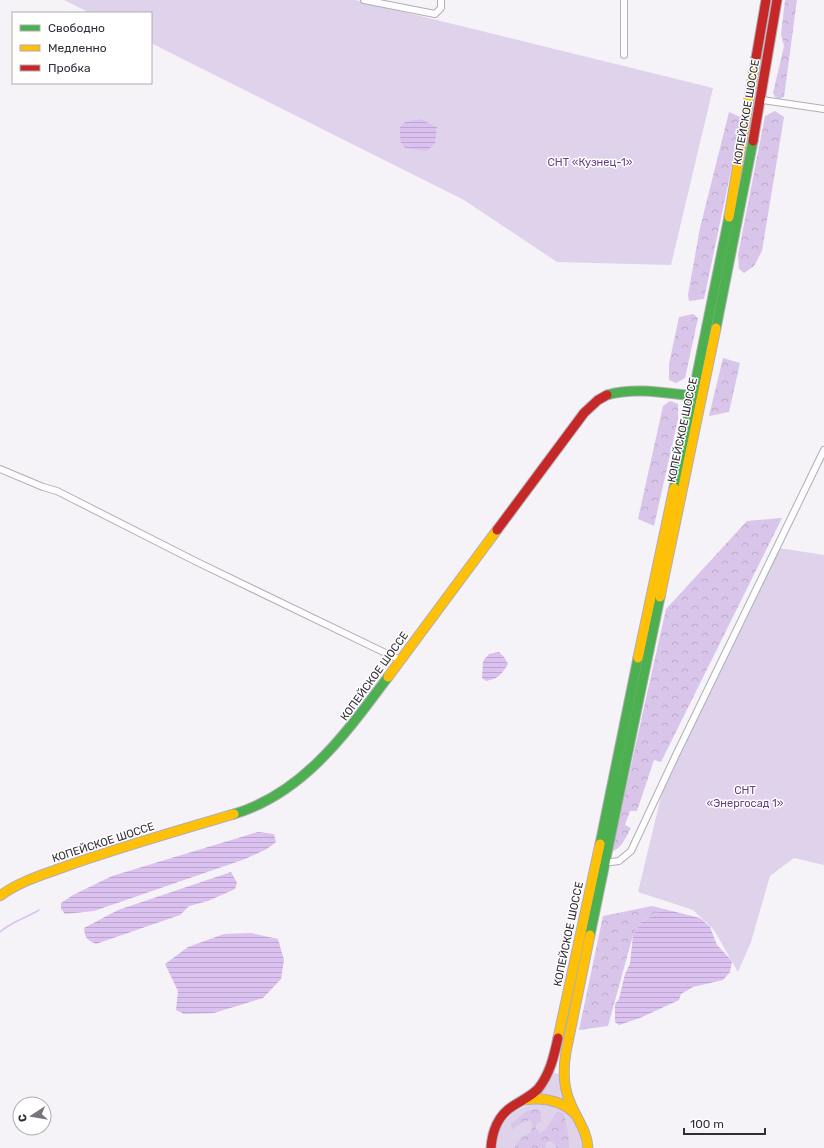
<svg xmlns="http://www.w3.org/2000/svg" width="824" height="1148" viewBox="0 0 824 1148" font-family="Rubik,sans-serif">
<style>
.green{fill:#dfd2eb}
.forest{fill:url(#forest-crowns)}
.water{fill:url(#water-rules)}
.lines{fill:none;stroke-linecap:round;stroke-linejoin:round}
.stream{stroke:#dac1ef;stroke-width:1.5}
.street-casing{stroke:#b2adb6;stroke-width:8}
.fast-casing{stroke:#b2adb6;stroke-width:11}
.slow-casing{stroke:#b2adb6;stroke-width:11}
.jam-casing{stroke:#b2adb6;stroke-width:11}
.street{stroke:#fefdfe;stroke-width:6}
.fast{stroke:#4caf50;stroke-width:9}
.slow{stroke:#ffc107;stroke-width:9}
.jam{stroke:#c62828;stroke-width:9}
.labels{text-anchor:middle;stroke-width:3;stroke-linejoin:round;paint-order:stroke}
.street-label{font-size:11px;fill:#342d39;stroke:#fff}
.park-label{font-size:11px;fill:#693e88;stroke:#fff}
</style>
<defs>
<pattern id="forest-crowns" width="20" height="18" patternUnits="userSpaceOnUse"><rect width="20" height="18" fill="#d9c5ea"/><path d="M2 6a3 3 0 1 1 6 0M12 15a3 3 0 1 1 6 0" fill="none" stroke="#bbaac9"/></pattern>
<pattern id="water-rules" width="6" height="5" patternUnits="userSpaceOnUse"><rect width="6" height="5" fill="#dac1ef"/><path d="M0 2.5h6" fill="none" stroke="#bca6ce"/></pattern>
</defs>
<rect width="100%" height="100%" fill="#f5f2f8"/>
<!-- green -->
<g class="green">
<path d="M64 0H355L713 88 671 265 557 262 464 200 151 43V13H90Z"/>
<path d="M779 548 824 555V865L794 858 770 876 751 942 738 972 714 930 693 910 638 892 665 780Z"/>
<path d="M554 1073 559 1074 566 1101 539 1095 548 1085Z"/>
<path d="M541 1103C566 1106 582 1123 583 1148H497C496 1122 516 1105 541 1103Z"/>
</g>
<!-- forest -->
<g class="forest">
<path d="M785 0H797L784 97 779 99 775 97 773 93 784 46 781 34Z"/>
<path d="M775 111 784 117 762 251 754 266 744 273 739 269 738 255 765 116Z"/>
<path d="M729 112 742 118 704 299 689 301 688 295 700 228Z"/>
<path d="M693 314 698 318 685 378 676 383 669 380V364L679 317Z"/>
<path d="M723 358 740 363 729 412 709 416Z"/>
<path d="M670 401 678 404V419L654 526 638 519 663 406Z"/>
<path d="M782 518 661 762 654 760 637 811H630L625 825 631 828C626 836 622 849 612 851L666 609 747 521Z"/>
<path d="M652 906 664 909 641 922 633 935 608 1026 579 1030 603 916Z"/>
<path d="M536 1109 541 1111V1122L536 1124V1129L540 1133 545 1130 557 1112 563 1113C566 1117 570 1143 569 1148H556V1146L551 1141 545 1143 546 1148H514L521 1138 531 1132 533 1125 530 1120 523 1122 512 1129 511 1124 527 1111Z"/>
</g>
<!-- water -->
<g class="water">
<path d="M420 119 437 127 435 143 427 151 405 148 400 141V127L405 122Z"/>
<path d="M499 652 504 657 508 664C502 674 498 679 486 681L482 678 483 661 489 654Z"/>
<path d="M258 832 274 834 276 842 267 849 245 859 94 911 65 914 61 909V903L73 895 112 876Z"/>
<path d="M231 872 237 883 235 889 208 901 189 906 180 915 96 944C87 940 85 938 84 928L118 910Z"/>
<path d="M664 909 700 918 710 927 717 945 732 961 730 972 723 980 693 987 681 994 679 1000 640 1018 619 1025 615 1022V1004L619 999 625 974 630 964 633 935 641 922Z"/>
<path d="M251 933 278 939 284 960 281 979 263 998 214 1013 184 1014 176 1010 178 991 165 964 188 947 224 934Z"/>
</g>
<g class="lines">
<!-- stream -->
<path class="stream" d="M0 932C11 922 26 918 39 910"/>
<!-- street casing -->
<g class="street-casing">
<g id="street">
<path d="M364 0 435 14 441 8V0"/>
<path d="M624 55V0"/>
<path d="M762 100 824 109"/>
<path d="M0 469 43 487 57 491 195 561 400 660"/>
<path d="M603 863 619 861 631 851 675 757 824 450"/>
</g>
</g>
<!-- fast casing -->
<g class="fast-casing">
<g id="fast">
<path d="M716 328 753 141"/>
<path d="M607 395C635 387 665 393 693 396"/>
<path d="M674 488 729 217"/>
<path d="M234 814C304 793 346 733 388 677"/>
<path d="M600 844 638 658"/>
<path d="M590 935 660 597"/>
</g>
</g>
<!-- slow casing -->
<g class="slow-casing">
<g id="slow">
<path d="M729 217 756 58"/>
<path d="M660 597 716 328"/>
<path d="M638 658 674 488"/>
<path d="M388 677 497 530"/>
<path d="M0 896C18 882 42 875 64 867 120 847 177 831 234 814"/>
<path d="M558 1038 600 844"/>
<path d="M525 1100C544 1097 560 1100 574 1113"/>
<path d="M588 1148C587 1130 576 1118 570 1102 563 1086 563 1069 566 1052L590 935"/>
</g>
</g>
<!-- jam casing -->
<g class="jam-casing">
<g id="jam">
<path d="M756 58 766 0"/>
<path d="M753 141 777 0"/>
<path d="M497 530 584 413 598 400 607 395"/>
<path d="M491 1148C492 1132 498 1115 513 1106 522 1100 530 1097 538 1089 550 1074 554 1056 558 1038"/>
</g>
</g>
<!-- street -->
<use href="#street" class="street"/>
<!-- fast -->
<use href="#fast" class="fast"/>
<!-- slow -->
<use href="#slow" class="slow"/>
<!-- jam -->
<use href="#jam" class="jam"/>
</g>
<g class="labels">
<!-- street labels -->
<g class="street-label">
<text transform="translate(746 112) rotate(-80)" y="4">КОПЕЙСКОЕ ШОССЕ</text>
<text transform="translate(682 430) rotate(-78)" y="4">КОПЕЙСКОЕ ШОССЕ</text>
<text transform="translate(374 676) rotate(-54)" y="4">КОПЕЙСКОЕ ШОССЕ</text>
<text transform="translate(103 842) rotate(-18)" y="4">КОПЕЙСКОЕ ШОССЕ</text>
<text transform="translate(568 934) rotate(-78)" y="4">КОПЕЙСКОЕ ШОССЕ</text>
</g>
<!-- park labels -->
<g class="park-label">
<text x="590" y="166">СНТ «Кузнец-1»</text>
<text x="745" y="794">СНТ<tspan x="745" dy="13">«Энергосад 1»</tspan></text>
</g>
</g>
<!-- legend -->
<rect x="12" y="12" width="140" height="72" fill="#ffffff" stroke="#aeabb0"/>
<rect x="20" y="25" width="20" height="6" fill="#4caf50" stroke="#aeabb0"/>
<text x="48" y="32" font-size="12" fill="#342d39">Свободно</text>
<rect x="20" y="45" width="20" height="6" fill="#ffc107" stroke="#aeabb0"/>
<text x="48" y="52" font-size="12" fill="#342d39">Медленно</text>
<rect x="20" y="65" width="20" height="6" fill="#c62828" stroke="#aeabb0"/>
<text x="48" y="72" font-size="12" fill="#342d39">Пробка</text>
<!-- north arrow -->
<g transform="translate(32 1116) rotate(258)"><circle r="19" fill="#ffffff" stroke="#aeabb0"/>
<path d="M0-3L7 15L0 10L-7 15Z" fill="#78727c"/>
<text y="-6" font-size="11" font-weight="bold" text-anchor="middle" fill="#342d39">С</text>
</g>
<!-- scale -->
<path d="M684 1128v6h81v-6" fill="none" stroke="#342d39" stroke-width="2"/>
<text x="690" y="1128" font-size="12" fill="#342d39" stroke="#ffffff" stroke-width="3" paint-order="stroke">100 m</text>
</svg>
